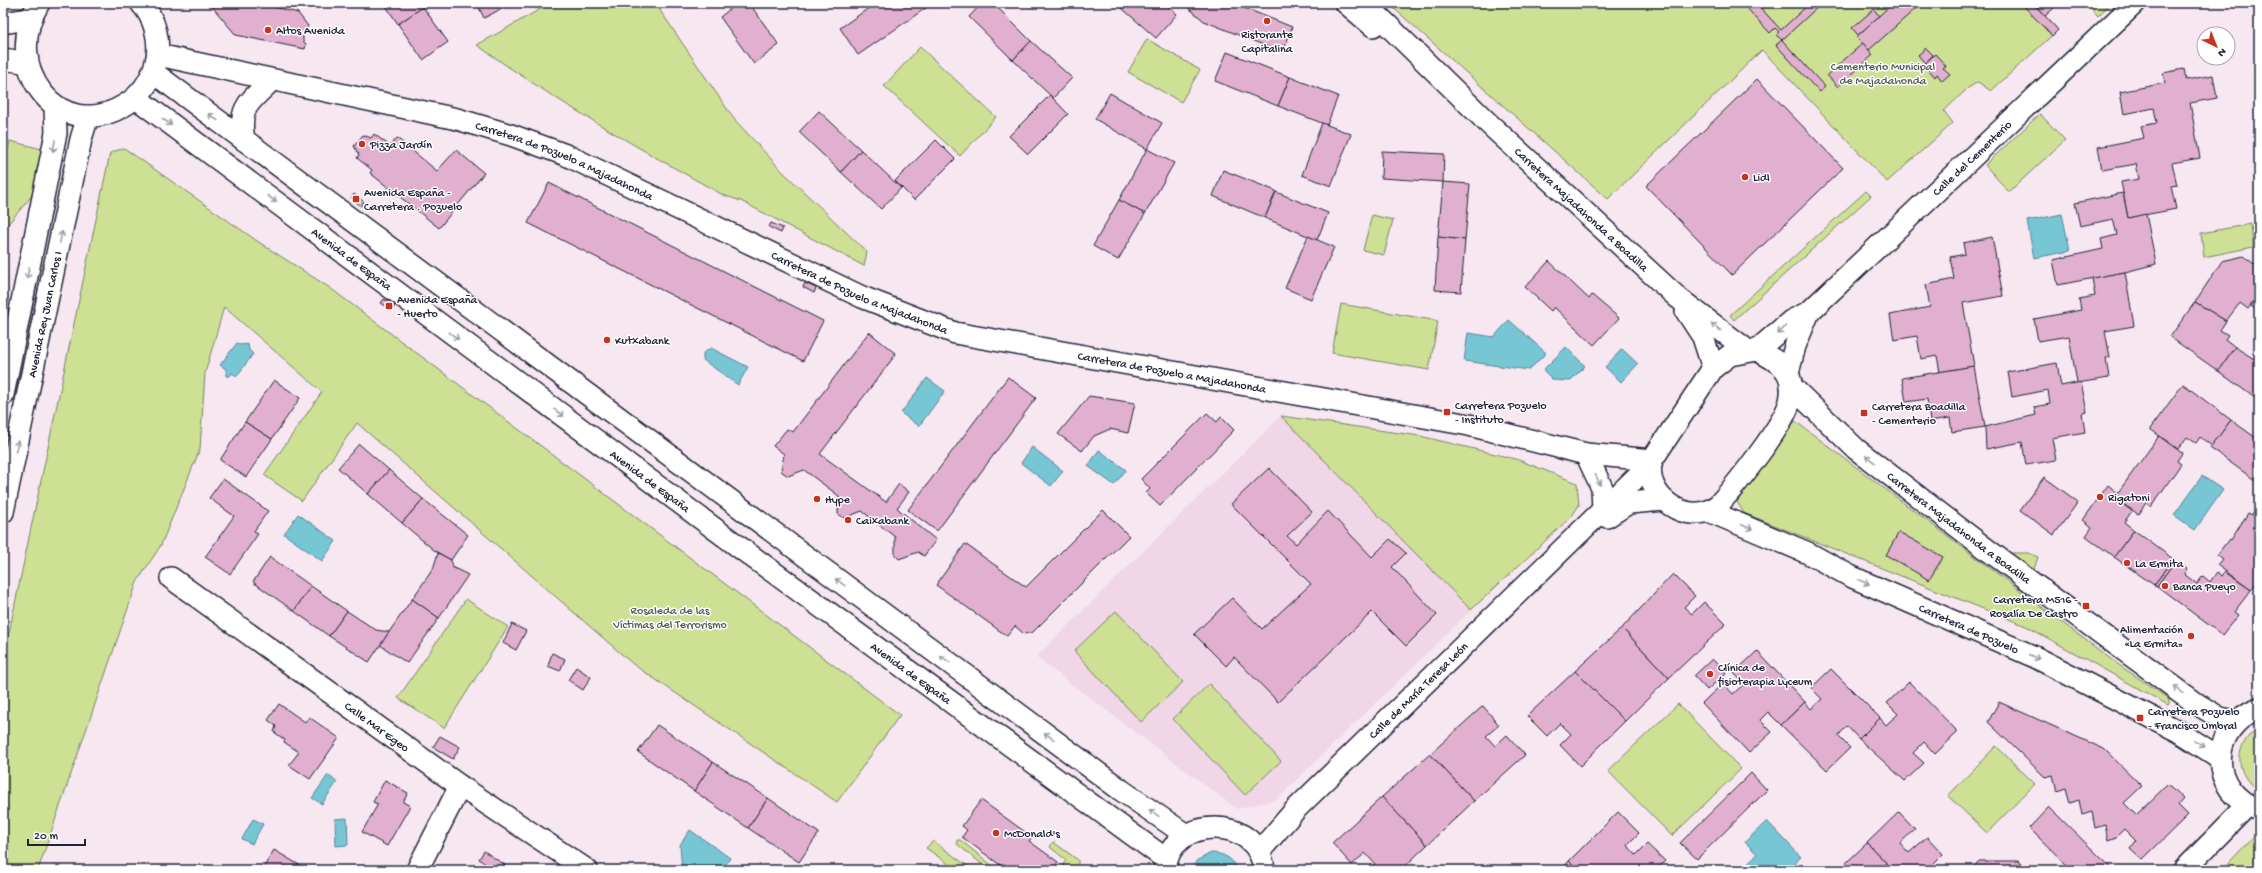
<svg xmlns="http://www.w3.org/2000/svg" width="2262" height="873" viewBox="0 0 2262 873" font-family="'Gochi Hand',sans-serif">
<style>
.built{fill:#f0d6e7}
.green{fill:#cee094;stroke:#788168}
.water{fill:#77c6d4;stroke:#558497}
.building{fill:#e1b0cf;stroke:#22223b}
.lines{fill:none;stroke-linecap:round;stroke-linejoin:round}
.street-casing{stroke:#22223b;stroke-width:24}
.street{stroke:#fff;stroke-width:21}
.oneway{stroke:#9c9ca7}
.poi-dot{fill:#c8321e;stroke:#fff;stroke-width:1.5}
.labels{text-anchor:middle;stroke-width:3;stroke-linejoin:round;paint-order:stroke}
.poi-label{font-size:12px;fill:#22223b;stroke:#fff;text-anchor:start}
.park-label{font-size:12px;fill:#565b56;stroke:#fff}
.street-label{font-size:12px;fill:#22223b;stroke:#fff}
</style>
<rect width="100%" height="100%" fill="#f6e7f1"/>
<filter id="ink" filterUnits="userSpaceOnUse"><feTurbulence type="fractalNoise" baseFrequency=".025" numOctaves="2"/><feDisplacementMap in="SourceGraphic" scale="8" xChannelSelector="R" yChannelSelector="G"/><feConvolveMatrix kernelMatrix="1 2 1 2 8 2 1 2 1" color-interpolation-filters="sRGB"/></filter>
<g filter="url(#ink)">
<!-- built -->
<path class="built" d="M1281 416 1471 610 1277 799 1237 809 1036 657Z"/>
<!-- green -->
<g class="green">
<path d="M551 3H655L734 119 782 171 867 252 864 266 741 201 723 195C638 148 555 101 477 45Z"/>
<path d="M1388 3H2033L2058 30 1991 91 1978 82 1968 88 1944 111 1953 123 1887 182 1762 50 1608 199Z"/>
<path d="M2086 3H2111L2098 16Z"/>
<path d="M1147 39 1200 70 1181 102 1128 72Z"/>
<path d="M920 47 996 117 960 156 884 86Z"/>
<path d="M2040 114 2065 140 2009 192 1985 165Z"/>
<path d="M10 141 46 150 35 192 3 230V168Z"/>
<path d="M124 148 260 243 330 288 900 715 837 802 634 665 357 423 302 501 264 475 322 392 224 307 205 373 200 449 161 545 137 582 38 870H3V661L110 153Z"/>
<path d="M1866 191 1871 196 1734 320 1730 315Z"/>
<path d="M1372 215 1393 220 1384 255 1363 250Z"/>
<path d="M2251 224 2253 247 2204 257 2201 233Z"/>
<path d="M1341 304 1438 321 1429 370 1332 353Z"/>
<path d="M1281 416 1420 436 1516 459 1577 483 1579 505 1572 516 1471 610Z"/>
<path d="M1795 421 2116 663 2169 699V704L2168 705 2026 626 1744 513 1737 502Z"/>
<path d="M2009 553H2029L2038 557 2033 572Z"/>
<path d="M466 599 508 627 444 728 398 698Z"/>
<path d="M1116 611 1183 682 1141 722 1074 651Z"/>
<path d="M1209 684 1281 761 1245 795 1173 719Z"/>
<path d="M1678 704 1741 769 1672 836 1608 771Z"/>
<path d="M2259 728V791C2234 775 2233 743 2259 728Z"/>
<path d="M1996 746 2035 784 1987 833 1948 796Z"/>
<path d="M2259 836V870H2222L2253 837Z"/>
<path d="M957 840H960L998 870H989L957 844Z"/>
<path d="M933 841 973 870H957L926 848Z"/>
<path d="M1053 842 1078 860V870H1069L1063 865 1066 860 1050 847Z"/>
</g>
<!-- water -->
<g class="water">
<path d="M2062 214 2070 251 2034 258 2027 221Z"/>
<path d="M1509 320 1546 353 1529 370 1464 361 1468 333 1494 337Z"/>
<path d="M237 343 241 345 248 344 249 350 253 354 237 376 232 373 230 376H226V369L220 365Z"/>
<path d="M1566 347 1585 366 1570 381 1553 380 1543 370Z"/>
<path d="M711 348 748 367 738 385 703 360V353Z"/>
<path d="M1622 349 1638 364 1621 382 1605 367Z"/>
<path d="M927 378 945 391 919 426 901 413Z"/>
<path d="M1032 447 1063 471 1051 486 1021 463Z"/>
<path d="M1099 450 1126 470 1114 485 1088 466Z"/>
<path d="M2202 476 2223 490 2195 530 2174 515Z"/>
<path d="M298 514 336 541 322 561 284 534Z"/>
<path d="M328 775 337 782 322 804 312 798Z"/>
<path d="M347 818 348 845 336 846 335 819Z"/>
<path d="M253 819 263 824 252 844 242 839Z"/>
<path d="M1767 821 1801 857 1787 870H1740L1757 854 1745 842Z"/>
<path d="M690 830 730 858 722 870 707 868 706 870H682L680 845Z"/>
<path d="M1211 853C1223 853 1233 858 1237 870H1192L1196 861Z"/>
</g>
<!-- building -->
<g class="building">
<path d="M209 3H258L298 13 308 26 303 33V41L306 44 305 49 236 35Z"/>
<path d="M384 3H421L423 7 398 24Z"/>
<path d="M477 3H512L484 18Z"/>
<path d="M738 3H749L779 45 754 64 720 17Z"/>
<path d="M876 3H933L858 55 840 28Z"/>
<path d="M982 3H993L1031 41 1013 60 969 17Z"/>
<path d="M1116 3H1164L1177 14 1156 38Z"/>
<path d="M1183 3H1232L1292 27 1283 53 1204 21Z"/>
<path d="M1742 3H1756L1781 30 1810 3H1822L1782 40 1776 35 1779 32 1775 28 1770 33Z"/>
<path d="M1893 3H1922L1869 50 1856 37Z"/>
<path d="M2021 3H2033L2058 30 2052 36Z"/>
<path d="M2037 3H2050L2054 8 2045 16 2035 5Z"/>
<path d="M423 7 448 42 423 60 398 24Z"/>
<path d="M1874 9 1879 16 1858 35 1852 28Z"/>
<path d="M1782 40 1825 87 1819 92 1776 45Z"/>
<path d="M1031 41 1072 78 1053 98 1013 60Z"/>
<path d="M1863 43 1873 55 1838 87 1827 75Z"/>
<path d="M1926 48 1933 55 1925 63 1918 55Z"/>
<path d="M1227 52 1290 77 1278 106 1215 81Z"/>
<path d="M1935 54 1946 66 1943 68 1950 74 1942 81 1937 74 1935 77 1924 64Z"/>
<path d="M2184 69 2186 80 2213 75 2217 98 2190 103 2200 158 2172 163 2177 185 2171 186 2176 209 2128 218 2121 182 2139 179 2136 164 2102 170 2098 147 2144 138 2141 126 2157 123 2154 108 2124 114 2120 92 2165 83 2163 73Z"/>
<path d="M1290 77 1338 96 1327 125 1278 106Z"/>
<path d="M1757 79 1843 168 1732 275 1646 186Z"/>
<path d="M1110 93 1162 123 1147 149 1095 119Z"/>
<path d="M1050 95 1068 114 1028 154 1009 136Z"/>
<path d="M819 111 861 150 841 172 799 132Z"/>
<path d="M1322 123 1351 134 1331 186 1302 175Z"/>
<path d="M374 134 390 146 397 138 437 171 456 150 484 173 439 228 370 173 372 170 357 158 359 155 354 146 363 135 371 138Z"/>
<path d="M936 140 955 159 914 200 895 181Z"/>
<path d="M1147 149 1174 163 1145 214 1119 200Z"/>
<path d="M861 150 901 188 881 209 841 172Z"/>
<path d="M1382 151 1444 154 1443 182 1381 178Z"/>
<path d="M1223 170 1276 191 1265 218 1213 196Z"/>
<path d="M1443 182 1470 184 1465 240 1438 237Z"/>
<path d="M549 183 823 321 803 361 528 223Z"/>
<path d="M1276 192 1328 213 1317 240 1265 218Z"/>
<path d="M2123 193 2128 218 2146 214 2156 264 2125 272 2058 285 2053 260 2103 249 2101 239 2117 235 2113 219 2080 226 2075 203Z"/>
<path d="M354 194 364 202 361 206 351 198Z"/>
<path d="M1119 200 1145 214 1118 260 1093 246Z"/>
<path d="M771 223 783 228 781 233 769 227Z"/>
<path d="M1308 236 1334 247 1311 299 1285 288Z"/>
<path d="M1438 237 1465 240 1461 292 1435 290Z"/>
<path d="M1992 237 2003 296 1963 303 1974 366 1940 372 1937 356 1921 359 1917 336 1894 340 1890 315 1930 307 1926 285 1954 279 1950 257 1965 254 1963 243Z"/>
<path d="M2244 256 2259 268V295L2248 309 2240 303 2226 321 2195 302 2222 261Z"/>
<path d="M1549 261 1589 299 1592 295 1619 318 1594 345 1554 307 1551 311 1525 287Z"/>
<path d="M2125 272 2134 326 2105 331 2110 357 2106 358 2109 378 2077 383 2069 336 2038 341 2034 319 2081 310 2079 299 2095 296 2092 278Z"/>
<path d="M805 283 816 288 814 293 803 287Z"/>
<path d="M2259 295V312L2251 306Z"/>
<path d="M384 299 395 306 392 310 381 303Z"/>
<path d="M2195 302 2226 321 2220 330 2228 335 2225 339 2235 347 2218 371 2170 337Z"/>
<path d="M869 332 896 354 820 454 886 502 899 484 909 492 897 508 936 540 924 556 918 552 899 559 895 555V537L862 511 844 518 838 514 839 496 804 470 788 476 781 471 784 454 773 446 787 429 793 432Z"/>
<path d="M2235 347 2259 362V401L2218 371Z"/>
<path d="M2057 363 2061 386 2081 382 2087 412 2082 413 2085 432 2052 438 2056 460 2026 465 2022 442 1986 449 1985 427 2036 415 2034 407 2050 404 2048 390 2012 397 2008 372Z"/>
<path d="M1974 366 1985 427 1952 432 1950 418 1930 421 1927 399 1906 402 1902 378Z"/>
<path d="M1008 377 1036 398 937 531 908 510Z"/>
<path d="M274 380 300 398 272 439 245 422Z"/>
<path d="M2183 384 2231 420 2212 446 2200 437 2196 443 2187 437 2178 449 2150 429Z"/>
<path d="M1089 396 1135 403 1128 433 1110 429 1094 436 1082 451 1058 434Z"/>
<path d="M1207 413 1217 422 1221 417 1234 430 1160 506 1146 493 1150 489 1141 479Z"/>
<path d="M2231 420 2259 440V483L2210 448Z"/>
<path d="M245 422 272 439 246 477 220 460Z"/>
<path d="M2159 436 2182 453 2177 461 2181 464 2151 507 2146 503 2138 514 2114 498Z"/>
<path d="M359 444 389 470 368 494 338 468Z"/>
<path d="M1269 468 1312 512 1287 536 1296 544 1328 511 1372 557 1390 539 1406 553 1392 567 1437 615 1406 646 1372 612 1278 702 1234 657 1226 666 1194 634 1232 598 1262 629 1311 584 1231 504Z"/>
<path d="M389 470 423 499 402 523 368 494Z"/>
<path d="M2044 477 2078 502 2054 535 2020 510Z"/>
<path d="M223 479 268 511 254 531 258 534 230 574 205 557 234 516 209 498Z"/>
<path d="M2108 485 2118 493 2114 498 2132 511 2124 522 2134 530 2114 557 2086 536 2092 527 2083 520Z"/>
<path d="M423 499 468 535 451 560 435 551 402 523Z"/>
<path d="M2257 508 2259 509V579L2251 590 2217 565 2222 559 2217 555 2229 539 2231 540 2248 513 2252 515Z"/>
<path d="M1103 510 1129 536 1033 632 1024 634 1015 626 1007 636 936 585 965 544 1026 587Z"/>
<path d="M2134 530 2173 559 2154 585 2114 557Z"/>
<path d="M1899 532 1943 557 1929 580 1886 555Z"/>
<path d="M438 553 451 560 452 567 468 575 439 618 412 599 433 569Z"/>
<path d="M270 557 311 586 294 611 253 582Z"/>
<path d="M2173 559 2175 561 2157 586 2154 585Z"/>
<path d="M2175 561 2187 569 2184 574 2197 584 2203 576 2210 582 2217 572 2222 576 2225 572 2251 590 2234 612 2238 615 2222 635 2157 586Z"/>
<path d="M1673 574 1695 596 1684 607 1692 614 1704 602 1726 624 1669 678 1622 628Z"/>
<path d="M311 586 347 611 329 636 294 611Z"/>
<path d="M412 599 439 618 407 663 380 645Z"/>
<path d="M347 611 376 630 389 632 369 662 329 636Z"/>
<path d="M512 624 526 631 516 650 503 643Z"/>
<path d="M1622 628 1669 678 1625 721 1575 671Z"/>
<path d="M1757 651 1805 702 1781 725 1768 712 1760 720 1772 732 1749 753 1702 703 1723 683 1733 694 1744 684 1734 673Z"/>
<path d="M552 653 565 659 560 671 548 666Z"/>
<path d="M1712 659 1726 673 1707 690 1694 676Z"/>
<path d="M576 667 591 677 583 690 568 680Z"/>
<path d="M1831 669 1880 718 1859 739 1847 726 1838 736 1850 748 1827 770 1781 725 1805 702 1811 709 1822 699 1811 688Z"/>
<path d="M1575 671 1625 721 1580 766 1560 745 1571 734 1560 723 1547 736 1527 716Z"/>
<path d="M1909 682 1958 732 1935 754 1924 742 1913 753 1924 763 1905 781 1859 739 1880 718 1886 725 1898 714 1887 703Z"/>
<path d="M1999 702 2104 749 2142 786 2124 803 2136 815 2168 784 2183 799 2178 805 2188 815 2142 860 2130 849 2136 841 2124 829 2116 837 2108 840 2105 825 2095 828 2092 812 2082 815 2079 800 2070 803 2066 788 2057 791 2053 775 2045 777 1988 722Z"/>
<path d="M279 704 305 722 309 717 339 738 310 779 289 765 299 752 284 742 285 740 274 732 276 726 268 720Z"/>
<path d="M1483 706 1499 725 1486 736 1495 746 1507 735 1525 755 1474 801 1430 754Z"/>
<path d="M657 725 713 762 694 791 638 752Z"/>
<path d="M440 736 460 747 453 759 433 747Z"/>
<path d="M1430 754 1474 801 1427 845 1382 797Z"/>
<path d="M713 762 768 798 748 828 694 791Z"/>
<path d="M1751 773 1767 790 1697 859 1680 843Z"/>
<path d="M385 780 408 793 403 802 410 806 387 846 362 832 378 804 373 802Z"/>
<path d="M1382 797 1427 845 1401 870H1368L1375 864 1365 853 1352 865 1332 843Z"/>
<path d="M768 798 819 833 799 862 748 828Z"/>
<path d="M981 800 1032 837 1029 841 1058 862 1052 870H1021L1016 866 1013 870H1007L962 837 967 830 962 826Z"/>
<path d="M2049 807 2099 856 2114 870H2072L2029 828Z"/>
<path d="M1618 812 1639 833 1627 845 1636 855 1647 844 1665 861 1656 870H1578L1569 861Z"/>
<path d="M1899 812 1915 829 1900 843 1909 853 1927 837 1943 854 1927 870H1893L1867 843Z"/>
<path d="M1867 843 1893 870H1839L1847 862Z"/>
<path d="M274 850 301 866 299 870H262Z"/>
<path d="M484 851 505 865V870H493L479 859Z"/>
<path d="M1569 861 1578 870H1562Z"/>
<path d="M1979 861H2018L2027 870H1971Z"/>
</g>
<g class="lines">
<!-- street casing -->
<g class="street-casing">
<g id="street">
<path d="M39 3C0 66 58 146 125 105 142 95 151 81 156 62 161 42 155 18 141 3"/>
<path d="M1346 3 1373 26"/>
<path id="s1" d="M1365 3 1487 122 1677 297 1747 350"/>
<path d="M3 23 28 19"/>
<path id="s2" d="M158 55 457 119 511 135 566 155 862 297 955 333 1469 425 1586 454 1652 460"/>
<path d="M3 59 23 62"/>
<path d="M154 73 1121 790 1186 835"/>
<path id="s3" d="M136 98 754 558 1167 860"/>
<path d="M244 140C238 107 249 102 272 80"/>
<path d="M1686 311 1703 337 1713 368"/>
<path id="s4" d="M1757 350 1791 321 1809 312 2135 3"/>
<path d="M1757 350C1767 356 1782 362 1788 374 1792 382 1792 392 1790 401 1785 424 1736 485 1719 504 1690 530 1641 496 1652 460L1713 368 1730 355Z"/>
<path d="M1788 373 1795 346 1809 312"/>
<path id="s5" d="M1791 386 1856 449 1989 551 2197 704 2220 718 2236 721"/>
<path d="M3 395 56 133 55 107"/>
<path d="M1586 454 1602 488 1603 509"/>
<path id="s6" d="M3 512 81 139 88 116"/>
<path id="s7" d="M1711 512 1808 553 1850 576 2037 658 2178 731 2220 758"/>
<path d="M1607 517 1629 503 1664 500"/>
<path id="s8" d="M171 578 460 786 587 870"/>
<path d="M2259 708C2208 728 2207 791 2259 810"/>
<path id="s9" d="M1259 852 1296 809 1651 463"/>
<path d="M417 870 460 786"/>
<path d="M1165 870C1170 814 1259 814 1264 870"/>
<path d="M2184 870 2247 806"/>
</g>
</g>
<!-- street -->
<use href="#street" class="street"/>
</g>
<!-- one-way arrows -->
<defs><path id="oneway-shaft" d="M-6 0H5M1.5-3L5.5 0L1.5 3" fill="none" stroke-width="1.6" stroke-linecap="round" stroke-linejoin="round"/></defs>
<g class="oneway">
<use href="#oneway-shaft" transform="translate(213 117) rotate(-143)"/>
<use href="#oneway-shaft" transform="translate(167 122) rotate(37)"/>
<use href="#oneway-shaft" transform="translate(54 146) rotate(101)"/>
<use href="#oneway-shaft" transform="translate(272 199) rotate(37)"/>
<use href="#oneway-shaft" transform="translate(61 237) rotate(-78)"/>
<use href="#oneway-shaft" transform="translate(28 273) rotate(102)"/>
<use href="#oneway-shaft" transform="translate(1716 327) rotate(-143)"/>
<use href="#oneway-shaft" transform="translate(1782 330) rotate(137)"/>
<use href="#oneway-shaft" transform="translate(454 336) rotate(37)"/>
<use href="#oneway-shaft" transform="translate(559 413) rotate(37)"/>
<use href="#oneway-shaft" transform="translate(17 446) rotate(-78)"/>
<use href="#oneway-shaft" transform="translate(1870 459) rotate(-142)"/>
<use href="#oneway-shaft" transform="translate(1598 480) rotate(64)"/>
<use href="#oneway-shaft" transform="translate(1747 527) rotate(23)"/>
<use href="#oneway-shaft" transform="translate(840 582) rotate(-144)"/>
<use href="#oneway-shaft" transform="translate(1864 582) rotate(23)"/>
<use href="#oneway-shaft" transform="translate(2034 657) rotate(25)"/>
<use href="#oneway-shaft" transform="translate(945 659) rotate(-144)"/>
<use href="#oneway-shaft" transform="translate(2178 690) rotate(-144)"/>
<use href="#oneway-shaft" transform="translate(1049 736) rotate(-144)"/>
<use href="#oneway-shaft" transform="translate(2199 744) rotate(31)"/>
<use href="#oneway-shaft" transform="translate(1154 813) rotate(-145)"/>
</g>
</g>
<!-- markers -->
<g class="poi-dot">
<circle cx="1267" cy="21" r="4"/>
<circle cx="268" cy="30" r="4"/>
<circle cx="362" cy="144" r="4"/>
<circle cx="1745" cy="177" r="4"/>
<rect x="352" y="195" width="8" height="8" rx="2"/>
<rect x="385" y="302" width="8" height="8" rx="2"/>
<circle cx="607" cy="340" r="4"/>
<rect x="1443" y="408" width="8" height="8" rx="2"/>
<rect x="1860" y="409" width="8" height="8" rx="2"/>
<circle cx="2100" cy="497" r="4"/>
<circle cx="817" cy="499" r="4"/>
<circle cx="848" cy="520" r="4"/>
<circle cx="2127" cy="563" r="4"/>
<circle cx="2165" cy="586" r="4"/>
<rect x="2082" y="602" width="8" height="8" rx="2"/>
<circle cx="2191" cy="636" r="4"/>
<circle cx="1710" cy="674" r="4"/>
<rect x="2136" y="714" width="8" height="8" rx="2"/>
<circle cx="996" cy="833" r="4"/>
</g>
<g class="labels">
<!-- poi labels -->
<g class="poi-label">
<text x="276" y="34">Altos Avenida</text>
<text x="1267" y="38" text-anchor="middle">Ristorante<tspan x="1267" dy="14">Capitalina</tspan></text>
<text x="370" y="148">Pizza Jardín</text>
<text x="1753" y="181">Lidl</text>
<text x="364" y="196">Avenida España -<tspan x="364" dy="14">Carretera . Pozuelo</tspan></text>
<text x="397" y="303">Avenida España<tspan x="397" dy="14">- Huerto</tspan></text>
<text x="615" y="344">Kutxabank</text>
<text x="1455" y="409">Carretera Pozuelo<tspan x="1455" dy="14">- Instituto</tspan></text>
<text x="1872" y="410">Carretera Boadilla<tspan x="1872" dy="14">- Cementerio</tspan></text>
<text x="2108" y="501">Rigatoni</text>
<text x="825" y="503">Hype</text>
<text x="856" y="524">Caixabank</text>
<text x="2135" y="567">La Ermita</text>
<text x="2173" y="590">Banca Pueyo</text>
<text x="2078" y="603" text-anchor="end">Carretera M516 -<tspan x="2078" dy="14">Rosalía De Castro</tspan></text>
<text x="2183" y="633" text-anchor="end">Alimentación<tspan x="2183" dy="14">«La Ermita»</tspan></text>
<text x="1718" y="671">Clínica de<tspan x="1718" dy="14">fisioterapia Lyceum</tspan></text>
<text x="2148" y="715">Carretera Pozuelo<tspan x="2148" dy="14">- Francisco Umbral</tspan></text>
<text x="1004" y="837">McDonald's</text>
</g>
<!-- park labels -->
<g class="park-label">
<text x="1883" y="70">Cementerio Municipal<tspan x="1883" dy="14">de Majadahonda</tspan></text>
<text x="670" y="614">Rosaleda de las<tspan x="670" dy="14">Víctimas del Terrorismo</tspan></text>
</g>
<!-- street labels -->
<g class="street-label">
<text dy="4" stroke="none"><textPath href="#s4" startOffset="289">Calle del Cementerio</textPath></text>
<text dy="4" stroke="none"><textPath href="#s2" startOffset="421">Carretera de Pozuelo a Majadahonda</textPath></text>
<text dy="4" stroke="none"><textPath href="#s1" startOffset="299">Carretera Majadahonda a Boadilla</textPath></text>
<text dy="4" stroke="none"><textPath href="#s3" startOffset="269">Avenida de España</textPath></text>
<text dy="4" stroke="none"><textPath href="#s2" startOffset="745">Carretera de Pozuelo a Majadahonda</textPath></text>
<text dy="4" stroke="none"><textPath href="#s6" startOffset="202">Avenida Rey Juan Carlos I</textPath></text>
<text dy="4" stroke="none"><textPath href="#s2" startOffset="1069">Carretera de Pozuelo a Majadahonda</textPath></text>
<text dy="4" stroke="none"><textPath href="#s3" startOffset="641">Avenida de España</textPath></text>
<text dy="4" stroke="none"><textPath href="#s5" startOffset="220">Carretera Majadahonda a Boadilla</textPath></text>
<text dy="4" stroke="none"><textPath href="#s7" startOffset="283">Carretera de Pozuelo</textPath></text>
<text dy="4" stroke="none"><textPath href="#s3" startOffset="965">Avenida de España</textPath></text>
<text dy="4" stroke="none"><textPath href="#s9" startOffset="227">Calle de María Teresa León</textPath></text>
<text dy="4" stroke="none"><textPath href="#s8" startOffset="254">Calle Mar Egeo</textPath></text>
</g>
</g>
<!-- margin -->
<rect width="2262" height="873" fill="none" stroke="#fff" stroke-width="16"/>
<rect x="8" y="8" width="2246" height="857" fill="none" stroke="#22223b" stroke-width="1.5" filter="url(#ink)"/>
<!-- north arrow -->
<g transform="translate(2216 46) rotate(137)"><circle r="19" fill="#ffffff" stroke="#a7a7b1"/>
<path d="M0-3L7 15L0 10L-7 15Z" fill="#c8321e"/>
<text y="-6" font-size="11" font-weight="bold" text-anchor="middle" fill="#22223b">N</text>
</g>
<!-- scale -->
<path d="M28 839v6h57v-6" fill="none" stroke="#22223b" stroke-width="2"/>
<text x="34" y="839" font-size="12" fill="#22223b" stroke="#ffffff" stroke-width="3" paint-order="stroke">20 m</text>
</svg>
